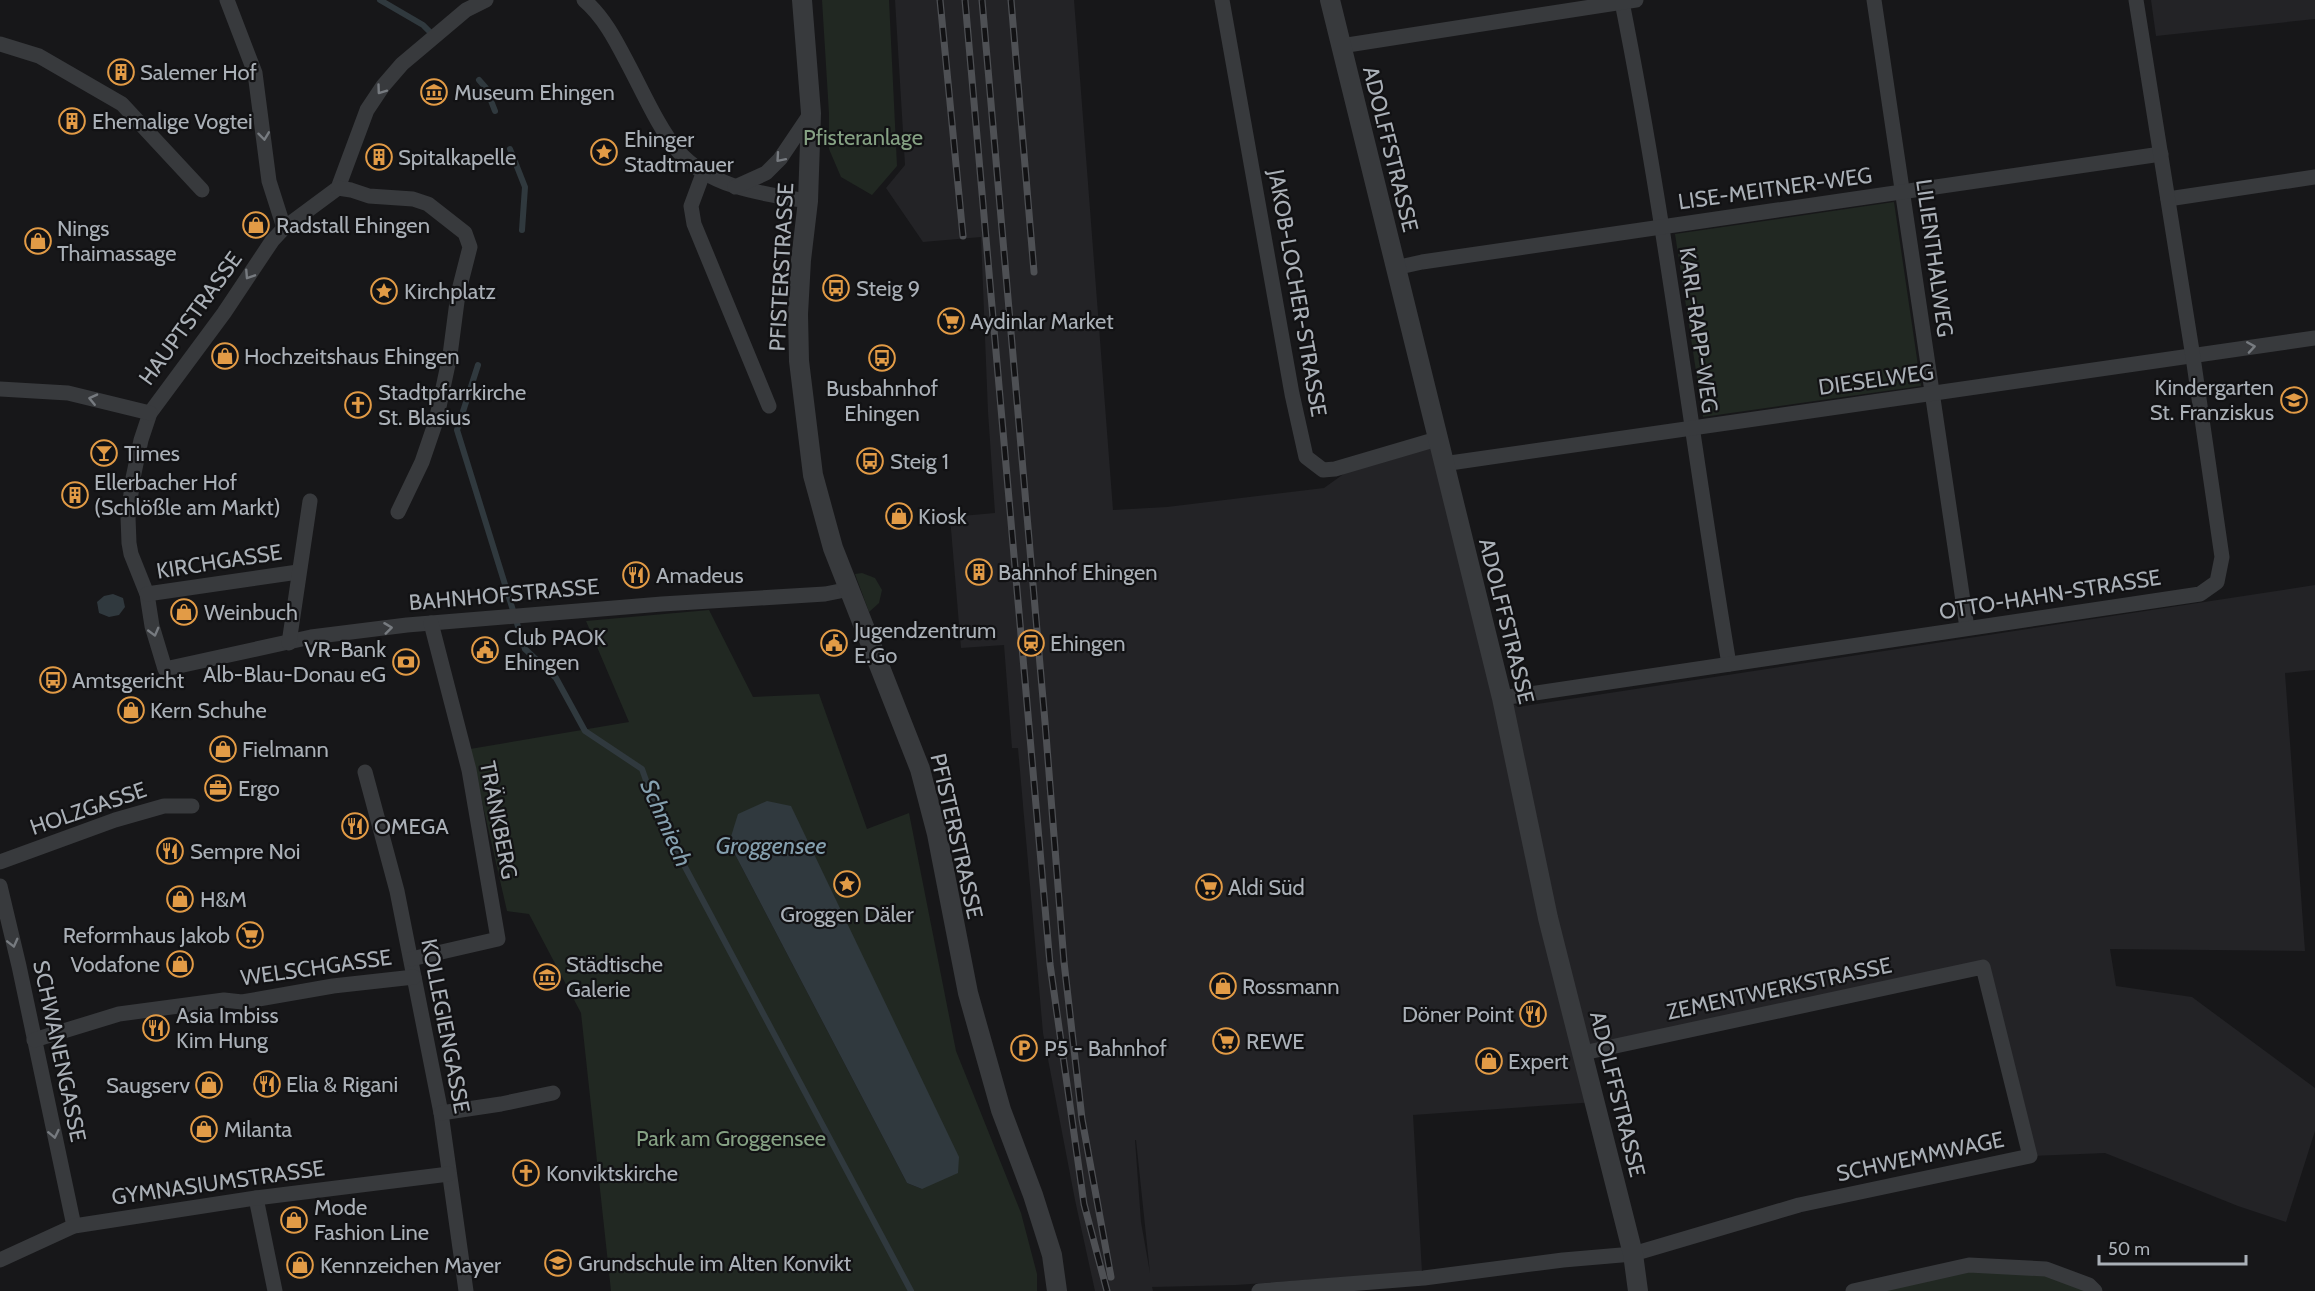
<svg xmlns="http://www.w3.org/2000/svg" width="2315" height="1291" viewBox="0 0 2315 1291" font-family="Cabin,sans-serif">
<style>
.built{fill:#232326;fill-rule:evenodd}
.green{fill:#212822;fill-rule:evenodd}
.water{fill:#30393e}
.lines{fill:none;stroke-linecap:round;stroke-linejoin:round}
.stream{stroke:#30393e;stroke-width:6}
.minor{stroke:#383a3d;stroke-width:15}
.tertiary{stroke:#383a3d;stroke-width:20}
.rail-casing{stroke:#4e5054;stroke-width:7}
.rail{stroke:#121214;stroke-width:4.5;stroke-dasharray:14;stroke-linecap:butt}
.oneway{stroke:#777b80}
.labels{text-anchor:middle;stroke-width:4.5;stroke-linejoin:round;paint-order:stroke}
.poi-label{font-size:22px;fill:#aab0b7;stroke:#121214;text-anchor:start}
.park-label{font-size:22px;fill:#85a183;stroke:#121214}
.street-label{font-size:22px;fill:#aab0b7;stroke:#121214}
.water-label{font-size:24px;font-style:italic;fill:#85a0af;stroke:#121214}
</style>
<rect width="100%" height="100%" fill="#171719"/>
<!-- built -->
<g class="built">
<path d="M895 0H1074L1113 510 1167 507 1324 488 1366 458 1437 439 1509 701 1518 707 2315 585V670L2285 673 2305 951 2110 949 2116 986 2192 997 2315 1088V1131L2286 1222 2238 1206 2105 1153 2030 1156 1984 968 1584 1052 1596 1102 1413 1115 1422 1272 1236 1285 1152 1287 1153 1291H1095L1075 1200 1043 1033 1018 748H1012L1004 645 961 648 950 517 995 513 988 412 981 237 923 242 886 188 905 165ZM1135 1140H1136L1150 1273 1141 1222Z"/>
<path d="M2151 0H2315V19L2156 36Z"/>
</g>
<!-- green -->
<g class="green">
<path d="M822 0H889L897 166 872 195 841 177 829 149V114Z"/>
<path d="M1894 202 1921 386 1703 417 1675 234Z"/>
<path d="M862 573 875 578 882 590 879 603 869 612 855 574Z"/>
<path d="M709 610 753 697 819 694 867 829 909 813 956 1051 1021 1213 1037 1274V1291H611L581 1013 529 914 507 911 470 749 629 722 586 621ZM729 843 922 1189 907 1183Z"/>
<path d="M1969 1265 2046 1269 2095 1291H1854Z"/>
</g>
<!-- water -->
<g class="water">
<path d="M113 594 123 598 125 607 119 615 109 617 99 613 97 602 104 596Z"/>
<path d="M767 801 791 806 959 1157 958 1173 922 1189 907 1183 729 843 738 814Z"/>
</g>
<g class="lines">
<!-- stream -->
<g class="stream">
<path d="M380 0 423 25 433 35"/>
<path d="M479 80 486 88 495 111"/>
<path d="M510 149 525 187 522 230"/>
<path d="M478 365 457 430 525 649 556 678 585 731 642 769 660 820 911 1291"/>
</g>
<!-- minor -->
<g class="minor">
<path d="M227 0 255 73 269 181 284 228"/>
<path d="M486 0 466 10 421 48 402 64 383 86 367 110 338 188 284 228 272 241 224 313 150 413 141 440 133 478 128 517 129 543 131 554 147 594 152 626 165 669 311 637 407 625 662 604 825 594 850 589"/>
<path d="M584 0C604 17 616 41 628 64 642 90 659 129 678 151 710 188 764 194 808 201"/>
<path d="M1222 0 1292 394 1306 457 1323 470 1335 469 1437 439"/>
<path d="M1874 0 1967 628"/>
<path d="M1622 2C1666 222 1692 444 1729 664"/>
<path d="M0 44 39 56 122 104 202 190"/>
<path d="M1341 46 1636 0"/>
<path d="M704 171 691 206 694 224 769 406"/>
<path d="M735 187 766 173 780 159 811 113"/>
<path d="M338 188 351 190 369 196 413 199 428 204 465 233 470 247 458 294 450 355 436 421 422 462 398 512"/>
<path d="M2168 199 2315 177"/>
<path d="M1395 268 1422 262 2161 154"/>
<path d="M0 389 68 393 150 413"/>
<path d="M1443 464 2315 338"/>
<path d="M147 594 298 572"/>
<path d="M289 643 310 501"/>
<path d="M1502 698 2200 594 2217 582 2222 557 2193 357 2136 0"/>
<path d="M365 772 397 891 441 1113 466 1291"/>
<path d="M0 862 115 820 164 806H192"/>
<path d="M0 886 19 966 74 1226"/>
<path d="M411 959 498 939 469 770 431 623"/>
<path d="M34 1040 119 1014 224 1000 242 1002 333 986 414 977"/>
<path d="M441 1113 501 1104 553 1093"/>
<path d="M256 1198 275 1291"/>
<path d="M0 1260 74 1226 256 1198 449 1174"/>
<path d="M1259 1291 1424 1278 1563 1260 1633 1254 1799 1205 2030 1156 1983 967 1583 1053"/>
<path d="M1853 1291 1969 1265 2046 1269 2089 1285 2095 1291"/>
</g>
<!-- tertiary -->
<g class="tertiary">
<path d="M802 0 811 113 808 201 801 260 798 314 799 361 813 475 833 548 920 769 937 834 968 993 1001 1110 1033 1195 1052 1255 1057 1291"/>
<path d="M1330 0 1502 698 1548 918 1633 1254 1638 1291"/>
</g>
<!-- rail casing -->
<g class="rail-casing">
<g id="rail">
<path d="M940 0 963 236"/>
<path d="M965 0 1050 964 1084 1204 1107 1291"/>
<path d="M982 0 1045 722 1064 962 1082 1119 1111 1277"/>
<path d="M1011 0 1034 272"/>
</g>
</g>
<!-- rail -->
<use href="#rail" class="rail"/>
</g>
<!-- one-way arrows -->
<defs><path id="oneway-chevron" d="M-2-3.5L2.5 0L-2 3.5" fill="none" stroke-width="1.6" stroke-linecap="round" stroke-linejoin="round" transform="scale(1.5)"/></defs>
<g class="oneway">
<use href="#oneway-chevron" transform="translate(381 90) rotate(126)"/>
<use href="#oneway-chevron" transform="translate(264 136) rotate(83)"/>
<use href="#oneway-chevron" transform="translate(780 158) rotate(131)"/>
<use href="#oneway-chevron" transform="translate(249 275) rotate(123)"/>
<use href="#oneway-chevron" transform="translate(2251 347) rotate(-9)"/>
<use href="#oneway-chevron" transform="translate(93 399) rotate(-167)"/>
<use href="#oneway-chevron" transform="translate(388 628) rotate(-7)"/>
<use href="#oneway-chevron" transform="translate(154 632) rotate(75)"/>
<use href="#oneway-chevron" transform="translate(13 943) rotate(76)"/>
<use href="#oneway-chevron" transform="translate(54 1134) rotate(78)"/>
</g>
<!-- icons -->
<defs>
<g id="building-ring" transform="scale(1.35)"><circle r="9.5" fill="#121214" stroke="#e29b46" stroke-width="1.5"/><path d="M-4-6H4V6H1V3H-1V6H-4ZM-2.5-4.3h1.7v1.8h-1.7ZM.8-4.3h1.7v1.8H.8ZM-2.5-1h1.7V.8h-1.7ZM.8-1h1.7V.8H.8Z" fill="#e29b46"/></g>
<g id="museum-ring" transform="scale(1.35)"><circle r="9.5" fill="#121214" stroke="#e29b46" stroke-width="1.5"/><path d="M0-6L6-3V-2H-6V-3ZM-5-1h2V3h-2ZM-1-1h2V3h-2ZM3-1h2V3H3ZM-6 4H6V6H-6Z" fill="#e29b46"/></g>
<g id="sight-ring" transform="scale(1.35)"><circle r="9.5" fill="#121214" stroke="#e29b46" stroke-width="1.5"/><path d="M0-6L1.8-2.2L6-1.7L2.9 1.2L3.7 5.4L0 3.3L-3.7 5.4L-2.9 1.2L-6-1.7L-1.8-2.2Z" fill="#e29b46"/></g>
<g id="shop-ring" transform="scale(1.35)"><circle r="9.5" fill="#121214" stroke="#e29b46" stroke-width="1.5"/><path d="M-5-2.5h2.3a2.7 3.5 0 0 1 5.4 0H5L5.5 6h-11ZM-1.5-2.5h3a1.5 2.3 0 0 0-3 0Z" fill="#e29b46"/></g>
<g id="bus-ring" transform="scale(1.35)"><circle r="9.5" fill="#121214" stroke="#e29b46" stroke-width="1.5"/><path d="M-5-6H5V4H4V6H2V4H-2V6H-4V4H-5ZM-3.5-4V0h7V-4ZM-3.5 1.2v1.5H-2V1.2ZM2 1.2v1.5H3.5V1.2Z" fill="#e29b46"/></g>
<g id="supermarket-ring" transform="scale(1.35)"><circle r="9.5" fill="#121214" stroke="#e29b46" stroke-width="1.5"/><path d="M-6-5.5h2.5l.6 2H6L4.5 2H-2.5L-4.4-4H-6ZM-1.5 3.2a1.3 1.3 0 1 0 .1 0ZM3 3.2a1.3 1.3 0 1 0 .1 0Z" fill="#e29b46"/></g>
<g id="school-ring" transform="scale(1.35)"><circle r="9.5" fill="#121214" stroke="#e29b46" stroke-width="1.5"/><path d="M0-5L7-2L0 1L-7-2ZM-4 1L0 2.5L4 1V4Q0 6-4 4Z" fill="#e29b46"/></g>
<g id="church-ring" transform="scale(1.35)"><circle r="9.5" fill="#121214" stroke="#e29b46" stroke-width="1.5"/><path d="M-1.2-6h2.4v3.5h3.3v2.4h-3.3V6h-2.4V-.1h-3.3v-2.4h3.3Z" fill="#e29b46"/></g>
<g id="bar-ring" transform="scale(1.35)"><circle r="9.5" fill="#121214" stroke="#e29b46" stroke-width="1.5"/><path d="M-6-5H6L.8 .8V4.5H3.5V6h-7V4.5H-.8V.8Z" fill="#e29b46"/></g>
<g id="restaurant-ring" transform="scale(1.35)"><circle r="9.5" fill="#121214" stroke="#e29b46" stroke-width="1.5"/><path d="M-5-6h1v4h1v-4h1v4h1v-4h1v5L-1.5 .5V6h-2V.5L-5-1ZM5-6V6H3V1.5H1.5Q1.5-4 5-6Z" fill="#e29b46"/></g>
<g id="civic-ring" transform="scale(1.35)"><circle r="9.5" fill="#121214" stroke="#e29b46" stroke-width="1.5"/><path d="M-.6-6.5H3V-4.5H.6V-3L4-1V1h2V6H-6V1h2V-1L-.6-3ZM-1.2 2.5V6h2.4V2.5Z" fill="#e29b46"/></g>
<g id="station-ring" transform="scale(1.35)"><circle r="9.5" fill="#121214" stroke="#e29b46" stroke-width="1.5"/><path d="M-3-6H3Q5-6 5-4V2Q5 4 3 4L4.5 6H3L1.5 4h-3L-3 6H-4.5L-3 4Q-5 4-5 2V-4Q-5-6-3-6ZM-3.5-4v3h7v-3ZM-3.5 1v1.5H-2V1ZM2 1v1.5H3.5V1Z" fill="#e29b46"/></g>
<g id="bank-ring" transform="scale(1.35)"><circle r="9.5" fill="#121214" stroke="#e29b46" stroke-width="1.5"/><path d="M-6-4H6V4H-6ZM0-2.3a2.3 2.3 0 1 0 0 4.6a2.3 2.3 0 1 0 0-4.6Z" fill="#e29b46"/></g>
<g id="office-ring" transform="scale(1.35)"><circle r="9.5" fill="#121214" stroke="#e29b46" stroke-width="1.5"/><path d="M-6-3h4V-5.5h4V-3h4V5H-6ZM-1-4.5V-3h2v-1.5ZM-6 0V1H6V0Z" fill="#e29b46"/></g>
<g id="parking-ring" transform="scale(1.35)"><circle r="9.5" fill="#121214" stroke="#e29b46" stroke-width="1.5"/><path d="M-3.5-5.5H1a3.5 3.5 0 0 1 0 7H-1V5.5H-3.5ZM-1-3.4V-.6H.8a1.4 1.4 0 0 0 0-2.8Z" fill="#e29b46"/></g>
</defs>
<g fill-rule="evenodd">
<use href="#building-ring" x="121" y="72"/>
<use href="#museum-ring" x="434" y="92"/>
<use href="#building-ring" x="72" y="121"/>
<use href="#sight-ring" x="604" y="152"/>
<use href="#building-ring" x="379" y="157"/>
<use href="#shop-ring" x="256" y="225"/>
<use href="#shop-ring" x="38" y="241"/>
<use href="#bus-ring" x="836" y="288"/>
<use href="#sight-ring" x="384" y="291"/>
<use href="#supermarket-ring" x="951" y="321"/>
<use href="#shop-ring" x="225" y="356"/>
<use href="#bus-ring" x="882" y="358"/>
<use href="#school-ring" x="2294" y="400"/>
<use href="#church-ring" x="358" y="405"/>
<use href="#bar-ring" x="104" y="453"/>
<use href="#bus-ring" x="870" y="461"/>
<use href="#building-ring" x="75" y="495"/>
<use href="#shop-ring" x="899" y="516"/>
<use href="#building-ring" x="979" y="572"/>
<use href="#restaurant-ring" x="636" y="575"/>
<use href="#shop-ring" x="184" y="612"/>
<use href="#civic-ring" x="834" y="643"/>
<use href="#station-ring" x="1031" y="643"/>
<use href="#civic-ring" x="485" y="650"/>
<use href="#bank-ring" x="406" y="662"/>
<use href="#bus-ring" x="53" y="680"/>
<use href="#shop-ring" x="131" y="710"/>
<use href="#shop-ring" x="223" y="749"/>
<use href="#office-ring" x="218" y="788"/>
<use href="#restaurant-ring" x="355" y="826"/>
<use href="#restaurant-ring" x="170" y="851"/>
<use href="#sight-ring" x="847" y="884"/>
<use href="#supermarket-ring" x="1209" y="887"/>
<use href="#shop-ring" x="180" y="899"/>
<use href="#supermarket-ring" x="250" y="935"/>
<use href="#shop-ring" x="180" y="964"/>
<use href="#museum-ring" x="547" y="977"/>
<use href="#shop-ring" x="1223" y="986"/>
<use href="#restaurant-ring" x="1533" y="1014"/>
<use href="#restaurant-ring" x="156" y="1028"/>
<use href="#supermarket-ring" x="1226" y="1041"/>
<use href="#parking-ring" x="1024" y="1048"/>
<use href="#shop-ring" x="1489" y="1061"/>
<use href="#restaurant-ring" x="267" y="1084"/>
<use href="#shop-ring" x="209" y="1085"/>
<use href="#shop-ring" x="204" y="1129"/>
<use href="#church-ring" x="526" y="1173"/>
<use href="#shop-ring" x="294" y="1220"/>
<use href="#school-ring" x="558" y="1263"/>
<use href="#shop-ring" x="300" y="1265"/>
</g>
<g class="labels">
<!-- poi labels -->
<g class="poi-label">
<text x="140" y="80">Salemer Hof</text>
<text x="454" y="100">Museum Ehingen</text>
<text x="92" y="129">Ehemalige Vogtei</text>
<text x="624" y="147">Ehinger<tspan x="624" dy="25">Stadtmauer</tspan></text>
<text x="398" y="165">Spitalkapelle</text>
<text x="276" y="233">Radstall Ehingen</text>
<text x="57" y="236">Nings<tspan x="57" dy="25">Thaimassage</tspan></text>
<text x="856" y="296">Steig 9</text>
<text x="404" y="299">Kirchplatz</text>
<text x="970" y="329">Aydinlar Market</text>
<text x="244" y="364">Hochzeitshaus Ehingen</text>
<text x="2274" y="395" text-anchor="end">Kindergarten<tspan x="2274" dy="25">St. Franziskus</tspan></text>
<text x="882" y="396" text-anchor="middle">Busbahnhof<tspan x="882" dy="25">Ehingen</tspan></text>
<text x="378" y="400">Stadtpfarrkirche<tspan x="378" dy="25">St. Blasius</tspan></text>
<text x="124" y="461">Times</text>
<text x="890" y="469">Steig 1</text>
<text x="94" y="490">Ellerbacher Hof<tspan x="94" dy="25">(Schlößle am Markt)</tspan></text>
<text x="918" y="524">Kiosk</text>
<text x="998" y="580">Bahnhof Ehingen</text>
<text x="656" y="583">Amadeus</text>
<text x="204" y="620">Weinbuch</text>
<text x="854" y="638">Jugendzentrum<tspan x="854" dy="25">E.Go</tspan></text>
<text x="504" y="645">Club PAOK<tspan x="504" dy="25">Ehingen</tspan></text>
<text x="1050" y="651">Ehingen</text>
<text x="386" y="657" text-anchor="end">VR-Bank<tspan x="386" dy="25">Alb-Blau-Donau eG</tspan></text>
<text x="72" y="688">Amtsgericht</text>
<text x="150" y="718">Kern Schuhe</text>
<text x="242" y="757">Fielmann</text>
<text x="238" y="796">Ergo</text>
<text x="374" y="834">OMEGA</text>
<text x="190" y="859">Sempre Noi</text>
<text x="1228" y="895">Aldi Süd</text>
<text x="200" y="907">H&amp;M</text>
<text x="847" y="922" text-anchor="middle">Groggen Däler</text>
<text x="230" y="943" text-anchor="end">Reformhaus Jakob</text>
<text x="160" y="972" text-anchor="end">Vodafone</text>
<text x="566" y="972">Städtische<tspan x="566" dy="25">Galerie</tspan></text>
<text x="1242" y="994">Rossmann</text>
<text x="1514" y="1022" text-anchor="end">Döner Point</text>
<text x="176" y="1023">Asia Imbiss<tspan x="176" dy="25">Kim Hung</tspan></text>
<text x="1246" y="1049">REWE</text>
<text x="1044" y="1056">P5 - Bahnhof</text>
<text x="1508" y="1069">Expert</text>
<text x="286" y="1092">Elia &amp; Rigani</text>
<text x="190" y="1093" text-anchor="end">Saugserv</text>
<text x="224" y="1137">Milanta</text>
<text x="546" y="1181">Konviktskirche</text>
<text x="314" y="1215">Mode<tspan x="314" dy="25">Fashion Line</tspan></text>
<text x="578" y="1271">Grundschule im Alten Konvikt</text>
<text x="320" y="1273">Kennzeichen Mayer</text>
</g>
<!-- park labels -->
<g class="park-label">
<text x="863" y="145">Pfisteranlage</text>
<text x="731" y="1146">Park am Groggensee</text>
</g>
<!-- street labels -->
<g class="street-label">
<text transform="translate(1391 149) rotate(76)" y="8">ADOLFFSTRASSE</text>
<text transform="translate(1775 188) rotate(-8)" y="8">LISE-MEITNER-WEG</text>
<text transform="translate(1935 258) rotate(82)" y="8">LILIENTHALWEG</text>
<text transform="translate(781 267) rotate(-87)" y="8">PFISTERSTRASSE</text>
<text transform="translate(1298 293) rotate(80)" y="8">JAKOB-LOCHER-STRASSE</text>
<text transform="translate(190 318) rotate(-54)" y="8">HAUPTSTRASSE</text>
<text transform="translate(1699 330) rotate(82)" y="8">KARL-RAPP-WEG</text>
<text transform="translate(1876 379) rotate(-8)" y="8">DIESELWEG</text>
<text transform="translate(219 561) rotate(-9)" y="8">KIRCHGASSE</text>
<text transform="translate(504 594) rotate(-5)" y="8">BAHNHOFSTRASSE</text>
<text transform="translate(2050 594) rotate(-9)" y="8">OTTO-HAHN-STRASSE</text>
<text transform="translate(1507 621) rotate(76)" y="8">ADOLFFSTRASSE</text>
<text transform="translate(88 808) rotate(-19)" y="8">HOLZGASSE</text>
<text transform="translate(499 820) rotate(79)" y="8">TRÄNKBERG</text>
<text transform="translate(957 836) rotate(77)" y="8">PFISTERSTRASSE</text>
<text transform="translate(316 967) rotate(-8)" y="8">WELSCHGASSE</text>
<text transform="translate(1779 988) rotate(-12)" y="8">ZEMENTWERKSTRASSE</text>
<text transform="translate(446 1026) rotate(79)" y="8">KOLLEGIENGASSE</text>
<text transform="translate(60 1051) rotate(78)" y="8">SCHWANENGASSE</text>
<text transform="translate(1618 1094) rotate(76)" y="8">ADOLFFSTRASSE</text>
<text transform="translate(1920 1156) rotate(-12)" y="8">SCHWEMMWAGE</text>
<text transform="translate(218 1182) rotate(-8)" y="8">GYMNASIUMSTRASSE</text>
</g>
<!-- water labels -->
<g class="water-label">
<text transform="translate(666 823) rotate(66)" y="8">Schmiech</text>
<text x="771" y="854">Groggensee</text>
</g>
</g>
<!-- scale -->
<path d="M2099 1255v9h147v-9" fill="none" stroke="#aab0b7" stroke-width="3"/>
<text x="2108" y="1255" font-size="18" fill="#aab0b7" stroke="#121214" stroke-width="4.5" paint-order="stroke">50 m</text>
</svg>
